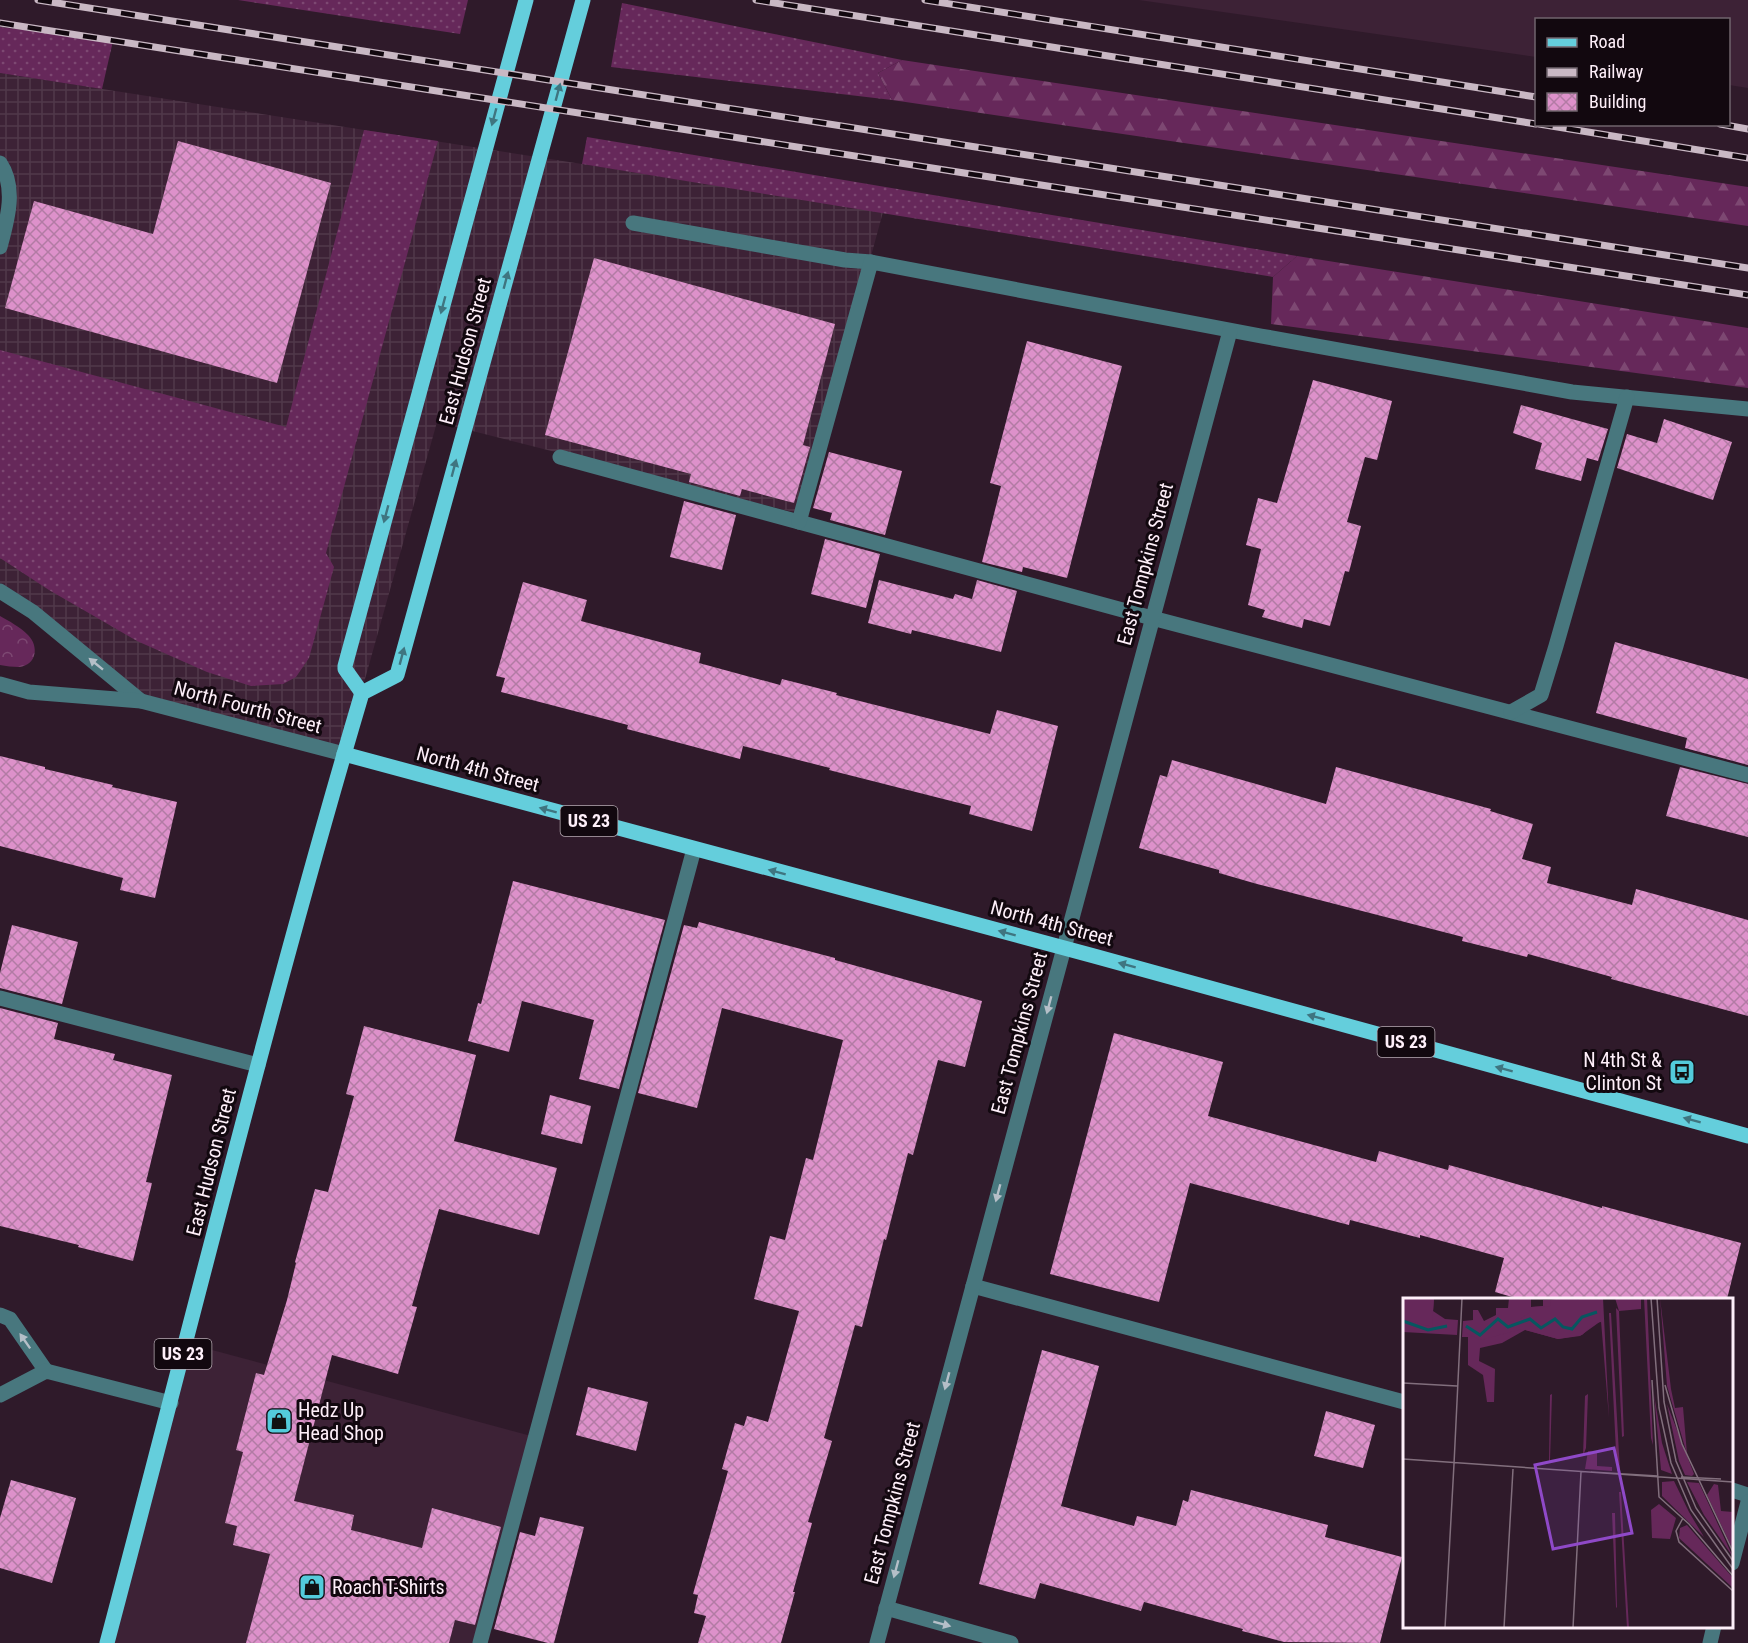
<svg xmlns="http://www.w3.org/2000/svg" width="1748" height="1643" viewBox="0 0 1748 1643" font-family="'Roboto Condensed',sans-serif">
<style>
.built{fill:#3d2236}
.industrial{fill:url(#industrial-grid)}
.grass{fill:url(#grass-dots)}
.forest{fill:url(#forest-firs)}
.park{fill:url(#park-crowns)}
.building{fill:url(#building-cross-hatch)}
.lines{fill:none;stroke-linecap:round;stroke-linejoin:round}
.minor{stroke:#48777e;stroke-width:15}
.major{stroke:#64cedc;stroke-width:15}
.rail-casing{stroke:#c9b8c4;stroke-width:7}
.rail{stroke:#12080f;stroke-width:4.5;stroke-dasharray:14;stroke-linecap:butt}
.oneway{fill:#3f7580}
.oneway2{fill:#b5bfc8}
.labels{text-anchor:middle;stroke-width:6;stroke-linejoin:round;paint-order:stroke}
.shield{fill:#12080f;stroke:#b7aab3;stroke-width:1.5}
.shield-label{font-size:18px;font-weight:bold;fill:#feeff9}
.street-label{font-size:20px;fill:#feeff9;stroke:#12080f}
.poi-label{font-size:20px;fill:#feeff9;stroke:#12080f;text-anchor:start}
.inset-river{fill:none;stroke:#065760;stroke-width:3}
.inset-road{fill:none;stroke:#826f7d;stroke-width:1.5}
.view{fill:#8f49c8;fill-opacity:0.15;stroke:#8f49c8;stroke-width:3}
.inset-edge{fill:none;stroke:#feeff9;stroke-width:3}
</style>
<defs>
<pattern id="industrial-grid" width="8" height="8" patternUnits="userSpaceOnUse" patternTransform="scale(1.5)"><rect width="8" height="8" fill="#3d2236"/><path d="M0 4h8M4 0v8" fill="none" stroke="#50384a"/></pattern>
<pattern id="grass-dots" width="8" height="8" patternUnits="userSpaceOnUse" patternTransform="scale(1.5)"><rect width="8" height="8" fill="#66285a"/><path d="M2 2h.1M6 6h.1" fill="none" stroke="#7d4872" stroke-width="1.8" stroke-linecap="round"/></pattern>
<pattern id="forest-firs" width="22" height="20" patternUnits="userSpaceOnUse" patternTransform="scale(1.5)"><rect width="22" height="20" fill="#66285a"/><path d="M5 1l3.5 6h-7zM16 11l3.5 6h-7z" fill="#7d4872"/></pattern>
<pattern id="park-crowns" width="20" height="18" patternUnits="userSpaceOnUse" patternTransform="scale(1.5)"><rect width="20" height="18" fill="#66285a"/><path d="M2 6a3 3 0 1 1 6 0M12 15a3 3 0 1 1 6 0" fill="none" stroke="#7d4872"/></pattern>
<pattern id="building-cross-hatch" width="8" height="8" patternUnits="userSpaceOnUse" patternTransform="scale(1.5)"><rect width="8" height="8" fill="#dd91ca"/><path d="M0 0l8 8M0 8l8-8" fill="none" stroke="#b27ba4"/></pattern>
</defs>
<rect width="100%" height="100%" fill="#2f1a2a"/>
<!-- built -->
<g class="built">
<path d="M1139 0H1748V88L1729 85 1728 20H1536V57Z"/>
<path d="M186 1343 535 1437 478 1643H106Z"/>
</g>
<!-- industrial -->
<path class="industrial" d="M0 73 582 164 883 212 801 514 437 422 344 754 141 701 0 591V247L8 218 0 163Z"/>
<!-- grass -->
<g class="grass">
<path d="M238 0H468L460 34Z"/>
<path d="M622 3 902 60 878 73 892 100 611 67Z"/>
<path d="M0 27 113 41 102 89 0 73Z"/>
<path d="M364 130 438 141 326 553 334 567 309 658 296 677 283 684 251 686 207 672 137 641 49 590 0 558V350L286 427Z"/>
<path d="M587 137 1297 256 1273 277 582 164Z"/>
</g>
<!-- forest -->
<g class="forest">
<path d="M902 60 1748 187V226L892 100 878 73Z"/>
<path d="M1297 256 1748 328V388L1271 324 1273 277Z"/>
</g>
<!-- park -->
<path class="park" d="M0 616C9 621 20 627 28 635 39 646 37 665 19 667 13 667 6 666 0 665Z"/>
<!-- building -->
<g class="building">
<path d="M178 141 331 183 277 383 5 308 34 201 153 234Z"/>
<path d="M594 258 835 324 803 445 810 447 794 503 742 489 740 496 689 482 691 474 545 435Z"/>
<path d="M1027 341 1122 366 1067 578 1023 567 1022 572 982 562 1001 486 990 483Z"/>
<path d="M1313 380 1392 401 1377 460 1365 457 1347 522 1361 526 1349 572 1345 571 1330 626 1304 619 1302 628 1262 617 1265 610 1248 605 1261 549 1246 545 1258 498 1277 503Z"/>
<path d="M1521 405 1608 429 1598 461 1587 458 1581 481 1535 469 1542 443 1513 433Z"/>
<path d="M1664 419 1732 442 1713 500 1617 468 1627 434 1657 443Z"/>
<path d="M829 452 902 471 885 535 830 520 832 513 813 508Z"/>
<path d="M684 501 736 515 722 570 670 557Z"/>
<path d="M825 539 880 554 866 608 811 594Z"/>
<path d="M879 580 953 599 955 594 972 599 977 580 1017 591 1001 652 912 630 911 634 868 623Z"/>
<path d="M523 582 587 600 581 621 701 653 699 663 780 685 782 679 837 693 836 695 990 734 997 710 1058 726 1032 831 969 814 971 806 829 770 830 768 743 746 740 759 627 729 628 725 501 692 505 678 496 676Z"/>
<path d="M1615 642 1748 679V765L1685 748 1687 738 1596 713Z"/>
<path d="M0 756 45 767V769L113 785 112 787 177 802 155 898 120 890 123 878 0 846Z"/>
<path d="M1172 760 1326 804 1336 767 1491 809 1490 811 1533 824 1522 859 1551 867 1547 883 1632 905 1636 889 1748 920V1016L1611 979 1612 977 1528 954 1527 957 1462 941 1463 937 1257 884 1219 873V870L1139 848 1160 775 1167 777Z"/>
<path d="M1680 767 1748 784V837L1666 816Z"/>
<path d="M513 881 665 920 619 1089 579 1079 594 1020 522 1001 509 1052 468 1041 478 1003 481 1004Z"/>
<path d="M699 922 835 958V960L982 1001 965 1067 938 1060 913 1155 908 1153 886 1240 884 1239 862 1327 855 1325 824 1438 832 1441 808 1522 812 1523 793 1592H795L781 1643H698L706 1616 694 1613 698 1595 693 1594 728 1471 722 1469 735 1423 744 1426 747 1416 768 1422 799 1311 754 1299 770 1236 785 1240 806 1158 813 1160 843 1040 722 1008 697 1108 638 1093 684 925 697 928Z"/>
<path d="M12 925 78 942 62 1004 0 988V973Z"/>
<path d="M0 1008 58 1023 54 1039 115 1054 113 1060 172 1075 146 1182 152 1183 133 1261 78 1247 79 1245 0 1226Z"/>
<path d="M364 1026 476 1055 454 1141 557 1168 539 1235 439 1209 412 1306 417 1307 398 1374 332 1355 294 1501 354 1515 351 1530 422 1548 432 1508 501 1527 475 1625 455 1620 449 1643H246L270 1554 233 1545 237 1526 225 1523 243 1452 236 1450 256 1373 264 1375 287 1300 296 1263 295 1262 315 1189 328 1192 354 1096 346 1094Z"/>
<path d="M1114 1033 1223 1062 1208 1116 1376 1162 1379 1151 1448 1170 1449 1165 1602 1208V1206L1741 1243 1727 1299H1519L1495 1292 1504 1258 1420 1235V1238L1350 1220 1349 1225 1190 1183 1159 1302 1050 1274Z"/>
<path d="M550 1095 591 1106 582 1144 541 1134Z"/>
<path d="M1042 1350 1099 1366 1061 1506 1134 1526 1137 1516 1176 1526 1183 1500 1188 1502 1191 1490 1328 1525 1325 1537 1402 1557 1380 1643 1284 1642 1242 1631 1243 1629 1144 1602 1141 1611 1040 1583 1035 1599 979 1584Z"/>
<path d="M588 1387 648 1402 636 1451 576 1435Z"/>
<path d="M1326 1411 1375 1425 1363 1468 1314 1456Z"/>
<path d="M11 1480 76 1498 52 1583 0 1568V1518Z"/>
<path d="M540 1517 584 1527 554 1643H548L494 1629 520 1532 535 1536Z"/>
</g>
<g class="lines">
<!-- minor -->
<g class="minor">
<path d="M0 163C17 188 7 221 0 247"/>
<path d="M633 223 845 260 871 262"/>
<path d="M560 457 1152 618 1748 775"/>
<path d="M799 522 871 262 1261 336 1572 392 1748 409"/>
<path d="M0 591 33 612 141 701"/>
<path d="M0 684 29 692 141 701 344 754"/>
<path d="M1511 712 1541 695 1556 646 1627 397"/>
<path d="M0 998 258 1065"/>
<path d="M973 1286 1404 1402"/>
<path d="M0 1315 10 1319 46 1371"/>
<path d="M0 1395 46 1371 171 1403"/>
<path d="M1732 1490 1748 1495"/>
<path d="M1732 1563 1748 1502"/>
<path d="M886 1608 1011 1643"/>
<path d="M480 1643 694 849"/>
<path d="M877 1643 1230 331"/>
<path d="M1710 1643 1714 1626"/>
</g>
<!-- major -->
<g class="major">
<path d="M362 693 345 669V666L526 0"/>
<path d="M344 754 1094 956 1748 1136"/>
<path d="M107 1643C191 1326 269 1007 362 693L397 675 583 0"/>
</g>
<!-- rail casing -->
<g class="rail-casing">
<g id="rail">
<path d="M38 0 1748 268"/>
<path d="M756 0 1536 124"/>
<path d="M925 0 1536 97"/>
<path d="M0 23 1748 295"/>
<path d="M1539 124 1748 158"/>
<path d="M1720 124 1748 129"/>
</g>
</g>
<!-- rail -->
<use href="#rail" class="rail"/>
</g>
<!-- one-way arrows -->
<defs><path id="oneway-solid" d="M-6-.8H1V-3.2L6.5 0L1 3.2V.8H-6Z" transform="scale(1.5)"/></defs>
<g class="oneway">
<use href="#oneway-solid" transform="translate(558 92) rotate(-75)"/>
<use href="#oneway-solid" transform="translate(494 117) rotate(105)"/>
<use href="#oneway-solid" transform="translate(506 280) rotate(-75)"/>
<use href="#oneway-solid" transform="translate(443 305) rotate(105)"/>
<use href="#oneway-solid" transform="translate(454 468) rotate(-75)"/>
<use href="#oneway-solid" transform="translate(386 514) rotate(105)"/>
<use href="#oneway-solid" transform="translate(402 656) rotate(-75)"/>
<use href="#oneway-solid" transform="translate(548 810) rotate(-165)"/>
<use href="#oneway-solid" transform="translate(777 872) rotate(-165)"/>
<use href="#oneway-solid" transform="translate(1007 933) rotate(-165)"/>
<use href="#oneway-solid" transform="translate(1127 965) rotate(-165)"/>
<use href="#oneway-solid" transform="translate(1316 1017) rotate(-165)"/>
<use href="#oneway-solid" transform="translate(1504 1069) rotate(-165)"/>
<use href="#oneway-solid" transform="translate(1692 1120) rotate(-165)"/>
</g>
<g class="oneway2">
<use href="#oneway-solid" transform="translate(96 664) rotate(-141)"/>
<use href="#oneway-solid" transform="translate(1049 1005) rotate(105)"/>
<use href="#oneway-solid" transform="translate(998 1193) rotate(105)"/>
<use href="#oneway-solid" transform="translate(25 1341) rotate(-125)"/>
<use href="#oneway-solid" transform="translate(947 1381) rotate(105)"/>
<use href="#oneway-solid" transform="translate(896 1569) rotate(105)"/>
<use href="#oneway-solid" transform="translate(942 1624) rotate(15)"/>
</g>
<!-- icons -->
<defs>
<g id="bus-square" transform="scale(1.35)"><rect x="-9" y="-9" width="18" height="18" rx="4" fill="#53cbdb" stroke="#12080f"/><path d="M-5-6H5V4H4V6H2V4H-2V6H-4V4H-5ZM-3.5-4V0h7V-4ZM-3.5 1.2v1.5H-2V1.2ZM2 1.2v1.5H3.5V1.2Z" fill="#111"/></g>
<g id="shop-square" transform="scale(1.35)"><rect x="-9" y="-9" width="18" height="18" rx="4" fill="#53cbdb" stroke="#12080f"/><path d="M-5-2.5h2.3a2.7 3.5 0 0 1 5.4 0H5L5.5 6h-11ZM-1.5-2.5h3a1.5 2.3 0 0 0-3 0Z" fill="#111"/></g>
</defs>
<g fill-rule="evenodd">
<use href="#bus-square" x="1682" y="1072"/>
<use href="#shop-square" x="279" y="1421"/>
<use href="#shop-square" x="312" y="1587"/>
</g>
<g class="labels">
<!-- shield labels -->
<g class="shield">
<rect x="560.5" y="806" width="57" height="30" rx="4.5"/>
<rect x="1377.5" y="1027" width="57" height="30" rx="4.5"/>
<rect x="154.5" y="1339" width="57" height="30" rx="4.5"/>
</g>
<g class="shield-label">
<text x="589" y="827">US 23</text>
<text x="1406" y="1048">US 23</text>
<text x="183" y="1360">US 23</text>
</g>
<!-- street labels -->
<g class="street-label">
<text transform="translate(465 351) rotate(-75)" y="7">East Hudson Street</text>
<text transform="translate(1145 564) rotate(-75)" y="7">East Tompkins Street</text>
<text transform="translate(248 707) rotate(15)" y="7">North Fourth Street</text>
<text transform="translate(478 769) rotate(15)" y="7">North 4th Street</text>
<text transform="translate(1052 923) rotate(15)" y="7">North 4th Street</text>
<text transform="translate(1019 1033) rotate(-75)" y="7">East Tompkins Street</text>
<text transform="translate(211 1162) rotate(-76)" y="7">East Hudson Street</text>
<text transform="translate(892 1503) rotate(-75)" y="7">East Tompkins Street</text>
</g>
<!-- poi labels -->
<g class="poi-label">
<text x="1662" y="1067" text-anchor="end">N 4th St &amp;<tspan x="1662" dy="23">Clinton St</tspan></text>
<text x="298" y="1417">Hedz Up<tspan x="298" dy="23">Head Shop</tspan></text>
<text x="332" y="1594">Roach T-Shirts</text>
</g>
</g>
<!-- overview -->
<g transform="translate(1403 1298)">
<rect width="330" height="330" fill="#2f1a2a"/>
<path d="M241 0H244L250 147 248 140ZM257 0 268 91 272 110 280 109 284 156 264 88ZM213 10 216 13 221 138 219 139ZM206 15H208L217 173H214ZM251 96 259 145 269 176 258 172ZM264 106 291 176 289 178 282 177 276 163ZM185 153 194 154V168L209 169V173L182 171ZM271 183 286 214 301 239 259 198V184ZM284 184 296 185 330 259 301 217ZM311 186 315 187 318 213 330 214V252L304 197ZM256 206 273 220 267 241 249 240 248 212ZM284 227 330 280V290L276 240 277 230Z" fill="#66285a"/>
<path d="M0 0H31L30 13 42 21 55 22 54 37 0 34ZM106 0 128 1V9L140 8V2L200 0 206 120 198 23 177 38 155 41 122 32 99 45 77 50 76 63 92 71 91 104H84L80 77 65 67V39H59L60 23 70 22V12H75L81 23 93 17V10H105ZM212 0H238V11L216 13ZM216 194H218L226 330H224ZM209 215H212L214 310 213 309Z" fill="#66285a"/>
<path d="M0 0H31L29 29 0 21ZM158 0H197L198 24 192 25 179 37 155 41 119 31 78 42 60 34V29L78 35 93 21H117L126 15 128 9 147 8 148 2ZM149 96 147 162 146 164 147 97ZM185 96 183 150 180 158 182 98Z" fill="#66285a"/>
<path class="inset-river" d="M0 23 25 32 44 28M63 28 77 37 95 21 105 29 127 21 138 30 152 21 160 29 169 31 179 19 194 14"/>
<path class="inset-road" d="M248 0 256 110 268 165 288 212 330 271M254 0 261 104 273 163 293 210 330 263M249 82 256 199 286 226 330 278M0 85 54 88M262 87 279 146 330 254M0 161 330 184M51 166 59 0M188 174 255 178M278 179 318 181M280 220 273 233 276 244 330 293M42 330 51 166M101 330 110 171M170 330 178 174"/>
<path class="view" d="M211 150 229 235 150 251 132 167Z"/>
<rect width="330" height="330" class="inset-edge"/>
</g>
<!-- legend -->
<rect x="1535" y="18" width="195" height="108" fill="#12080f" stroke="#70646d" stroke-width="1.5"/>
<rect x="1547" y="38" width="30" height="9" fill="#64cedc" stroke="#70646d" stroke-width="1.5"/>
<text x="1589" y="48" font-size="18" fill="#feeff9">Road</text>
<rect x="1547" y="68" width="30" height="9" fill="#c9b8c4" stroke="#70646d" stroke-width="1.5"/>
<text x="1589" y="78" font-size="18" fill="#feeff9">Railway</text>
<rect x="1547" y="93" width="30" height="18" fill="url(#building-cross-hatch)" stroke="#70646d" stroke-width="1.5"/>
<text x="1589" y="108" font-size="18" fill="#feeff9">Building</text>
</svg>
